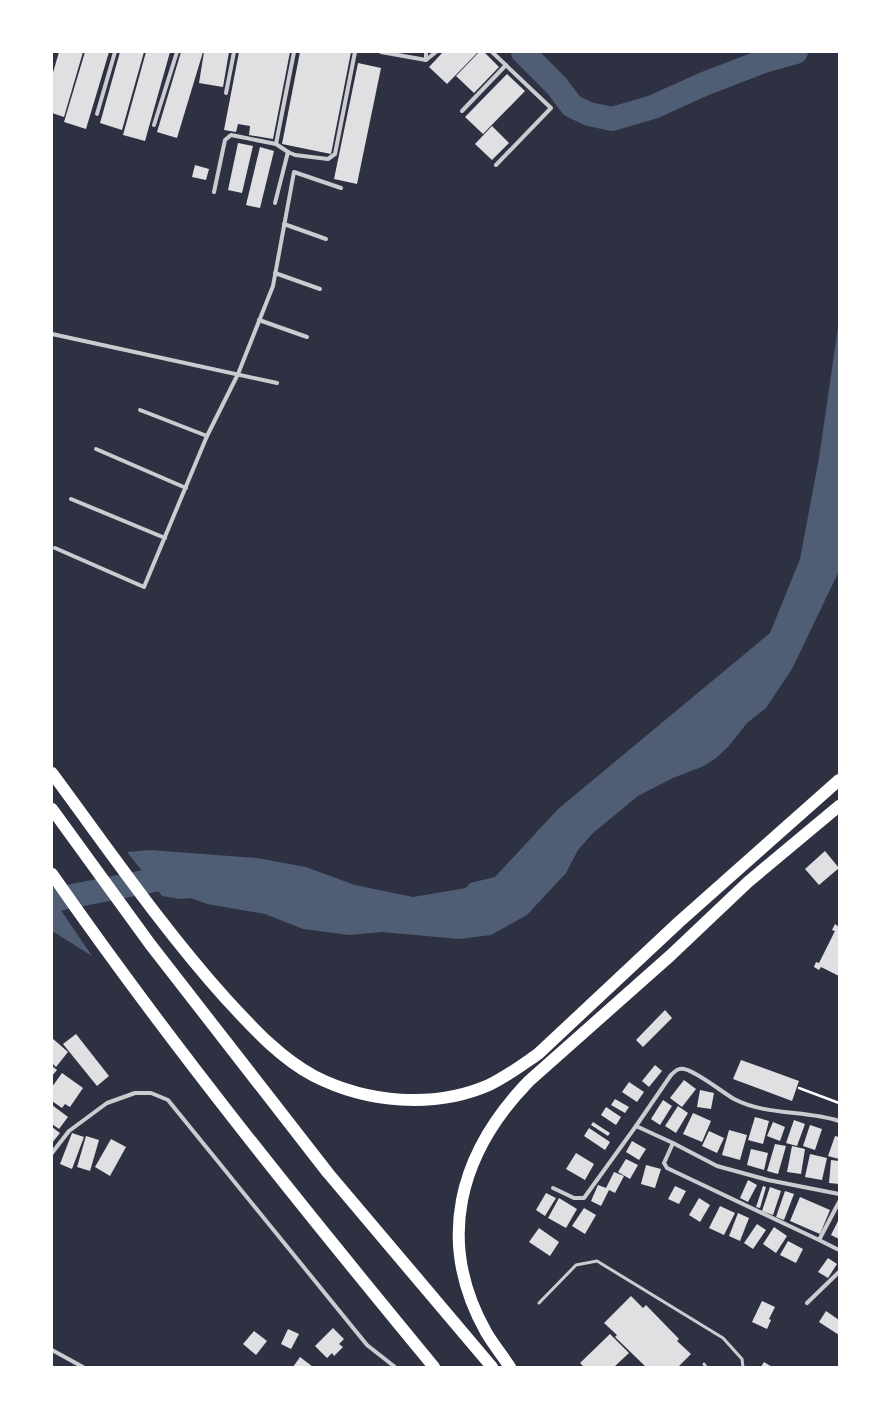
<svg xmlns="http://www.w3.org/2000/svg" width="891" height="1419" viewBox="0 0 891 1419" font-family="Spectral,serif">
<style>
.water{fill:#4f5d75}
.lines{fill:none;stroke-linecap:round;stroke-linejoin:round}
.river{stroke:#4f5d75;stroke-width:24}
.building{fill:#e0e0e3}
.path{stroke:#fff;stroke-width:2.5}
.service{stroke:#caccd0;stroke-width:3}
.minor{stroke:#caccd0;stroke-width:4}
.motorway{stroke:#fff;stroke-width:12}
</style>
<rect width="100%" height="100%" fill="#2d3142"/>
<!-- water -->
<g class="water">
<path d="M839 320V571L792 669 766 708 747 723 728 747 716 758 704 766 673 778 638 796 593 833 578 850 566 873 527 915 491 935 459 939 382 932 349 935 303 929 265 914 207 904 191 898 179 899 162 896 127 852 150 850 257 858 306 867 355 885 413 897 466 888 470 883 495 877 558 809 770 633 800 559 819 458Z"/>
<path d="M52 897 92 956 52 931Z"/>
</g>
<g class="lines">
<!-- river -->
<g class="river">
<path d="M523 52 557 86 572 106 589 114 612 119 653 107 704 84 764 61 796 52"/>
<path d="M52 900 170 877 181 878"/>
</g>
</g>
<!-- building -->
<g class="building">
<path d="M59 52H83L64 117 52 113V76Z"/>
<path d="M85 52H109L86 129 64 122Z"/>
<path d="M120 52H144L122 130 100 123Z"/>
<path d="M146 52H170L145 141 123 135Z"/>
<path d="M181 52H203L177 138 157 132Z"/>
<path d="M204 52H229L223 87 199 83Z"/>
<path d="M239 52H290L273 139 249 135 250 126 238 124 236 132 224 130Z"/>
<path d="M300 52H351L331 154 282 144Z"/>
<path d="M443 52H478L447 84 429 67Z"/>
<path d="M479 52H484L499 67 474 93 456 76Z"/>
<path d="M358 63 381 68 357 184 334 179Z"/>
<path d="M507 74 525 91 483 134 465 117Z"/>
<path d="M492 126 509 143 492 160 475 144Z"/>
<path d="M238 143 253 146 242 193 228 190Z"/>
<path d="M260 147 274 151 260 208 246 205Z"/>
<path d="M195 165 209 169 206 180 192 177Z"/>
<path d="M825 851 839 868 819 885 805 869Z"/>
<path d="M835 924 839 927V976L821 967 819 970 814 967 816 962 819 963 835 931 832 930Z"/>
<path d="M665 1010 672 1018 643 1047 636 1040Z"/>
<path d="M76 1034 109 1076 97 1086 63 1044Z"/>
<path d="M52 1038 68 1052 56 1067 52 1063Z"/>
<path d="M741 1060 799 1081 792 1101 733 1079Z"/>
<path d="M655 1065 662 1071 649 1087 642 1081Z"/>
<path d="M52 1066 57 1070 52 1076Z"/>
<path d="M62 1073 83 1088 70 1107 65 1104 62 1108 52 1101V1087Z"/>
<path d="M684 1080 696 1089 682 1107 670 1098Z"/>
<path d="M629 1082 644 1092 637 1102 622 1092Z"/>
<path d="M700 1090 714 1093 711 1109 697 1107Z"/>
<path d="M615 1099 629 1107 625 1113 611 1105Z"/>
<path d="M663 1100 672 1106 660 1125 651 1119Z"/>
<path d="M52 1105 68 1117 59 1129 52 1124Z"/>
<path d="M678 1106 688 1113 676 1133 665 1126Z"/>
<path d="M606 1107 621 1117 616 1125 601 1115Z"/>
<path d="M693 1113 711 1121 702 1142 683 1134Z"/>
<path d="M755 1117 769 1121 763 1144 748 1140Z"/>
<path d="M794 1120 805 1124 797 1146 786 1143Z"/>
<path d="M593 1122 610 1133 608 1136 591 1125Z"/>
<path d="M773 1122 785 1127 780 1141 767 1136Z"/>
<path d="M810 1125 822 1129 815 1150 803 1146Z"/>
<path d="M52 1127 60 1133 52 1143Z"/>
<path d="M589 1128 610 1142 605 1150 584 1136Z"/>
<path d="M729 1130 747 1135 740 1160 722 1155Z"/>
<path d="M709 1131 724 1138 717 1153 702 1146Z"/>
<path d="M72 1133 84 1137 72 1169 60 1164Z"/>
<path d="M86 1136 99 1140 90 1171 77 1167Z"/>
<path d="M835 1136 839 1137V1159L828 1156Z"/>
<path d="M111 1139 126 1147 110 1176 95 1167Z"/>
<path d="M632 1141 646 1149 639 1160 626 1152Z"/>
<path d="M775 1144 786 1146 778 1174 767 1171Z"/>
<path d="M792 1146 805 1149 801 1174 787 1172Z"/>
<path d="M751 1149 768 1153 764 1170 747 1165Z"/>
<path d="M576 1153 594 1164 585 1180 566 1169Z"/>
<path d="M810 1154 827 1158 822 1180 805 1177Z"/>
<path d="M626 1159 638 1165 630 1179 618 1172Z"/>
<path d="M831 1160 839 1161V1184L829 1183Z"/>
<path d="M646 1165 661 1169 655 1188 641 1184Z"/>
<path d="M614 1172 624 1176 615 1193 609 1190 601 1206 591 1201 598 1185 606 1188Z"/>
<path d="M748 1180 757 1185 748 1202 740 1198Z"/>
<path d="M675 1186 686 1191 679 1204 668 1199Z"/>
<path d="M763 1186 766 1187 760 1208 756 1207Z"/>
<path d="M770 1187 781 1191 773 1215 762 1211Z"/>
<path d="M785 1191 794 1194 784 1220 776 1217Z"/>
<path d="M546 1193 556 1198 545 1216 536 1210Z"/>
<path d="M800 1197 830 1210 820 1234 790 1221Z"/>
<path d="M559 1198 577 1209 566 1228 548 1218Z"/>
<path d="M699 1198 710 1205 700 1222 689 1215Z"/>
<path d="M720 1206 735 1213 724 1235 709 1228Z"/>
<path d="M584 1208 596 1215 585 1234 572 1226Z"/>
<path d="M738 1213 749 1218 740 1241 729 1236Z"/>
<path d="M839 1219V1239L831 1235Z"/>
<path d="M757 1224 766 1230 753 1249 744 1243Z"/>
<path d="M774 1227 787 1236 776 1253 763 1244Z"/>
<path d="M539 1228 559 1242 550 1256 529 1242Z"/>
<path d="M788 1241 803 1249 796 1263 780 1255Z"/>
<path d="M828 1258 837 1264 828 1278 818 1272Z"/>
<path d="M631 1296 643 1308 646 1305 679 1339 677 1341 691 1354 678 1367H646L615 1337 617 1335 604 1323Z"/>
<path d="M762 1301 775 1307 769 1319 771 1320 767 1329 752 1322Z"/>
<path d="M826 1311 839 1320V1335L819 1322Z"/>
<path d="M333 1328 344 1339 339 1344 343 1347 334 1356 332 1353 327 1358 315 1346Z"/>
<path d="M288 1329 299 1334 291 1349 281 1344Z"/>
<path d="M254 1331 267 1341 256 1355 243 1344Z"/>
<path d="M610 1334 629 1353 614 1367H584L580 1363Z"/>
<path d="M300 1357 313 1367H293Z"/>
<path d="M764 1362 772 1367H761Z"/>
</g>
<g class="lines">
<!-- path -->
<path class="path" d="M799 1088 839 1103"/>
<!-- service -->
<g class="service">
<path d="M539 1303 576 1265 597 1261 723 1338 742 1359 743 1367"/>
<path d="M704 1364 706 1367"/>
</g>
<!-- minor -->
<g class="minor">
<path d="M381 52 426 60 436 52"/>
<path d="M492 52 551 108 496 165"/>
<path d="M426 60V52"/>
<path d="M226 93 234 52"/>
<path d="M462 111 506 65"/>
<path d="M97 114 115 52"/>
<path d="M154 125 177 52"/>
<path d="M276 144 294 52"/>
<path d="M214 192 225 140 231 135 276 144 288 152 295 155 328 159 335 154 355 52"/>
<path d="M275 203 288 152"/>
<path d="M284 224 326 239"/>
<path d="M275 273 320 289"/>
<path d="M259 320 307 337"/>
<path d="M52 334 277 383"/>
<path d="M140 410 207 436"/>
<path d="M96 449 186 488"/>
<path d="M71 499 165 538"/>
<path d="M55 548 144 587 207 436 238 374 273 286 294 172 341 188"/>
<path d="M839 1121C805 1110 767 1116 734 1099 722 1092 696 1071 684 1069 678 1068 675 1071 671 1075L636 1126 673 1143 717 1166 768 1180 839 1194"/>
<path d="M673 1143 664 1163 667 1168 819 1240 839 1202"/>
<path d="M52 1153 69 1131 107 1103 135 1093H151L168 1100 367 1345 395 1367"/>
<path d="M553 1188 574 1198H584L636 1126"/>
<path d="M819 1240 839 1250"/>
<path d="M807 1303 839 1272"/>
<path d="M52 1350 83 1367"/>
</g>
<!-- motorway -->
<g class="motorway">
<path d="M52 773C109 850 163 929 227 1000 253 1028 280 1058 314 1076 367 1103 434 1109 489 1085 506 1077 522 1065 538 1054L679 922 839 780"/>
<path d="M52 809 150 944 328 1173 492 1367"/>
<path d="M52 874C171 1045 302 1207 434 1367"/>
<path d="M510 1367C502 1355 493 1344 486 1332 435 1241 459 1153 529 1081L671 955 748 882 839 806"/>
</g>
</g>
<!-- border -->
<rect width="891" height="1419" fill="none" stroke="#ffffff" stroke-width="106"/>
</svg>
